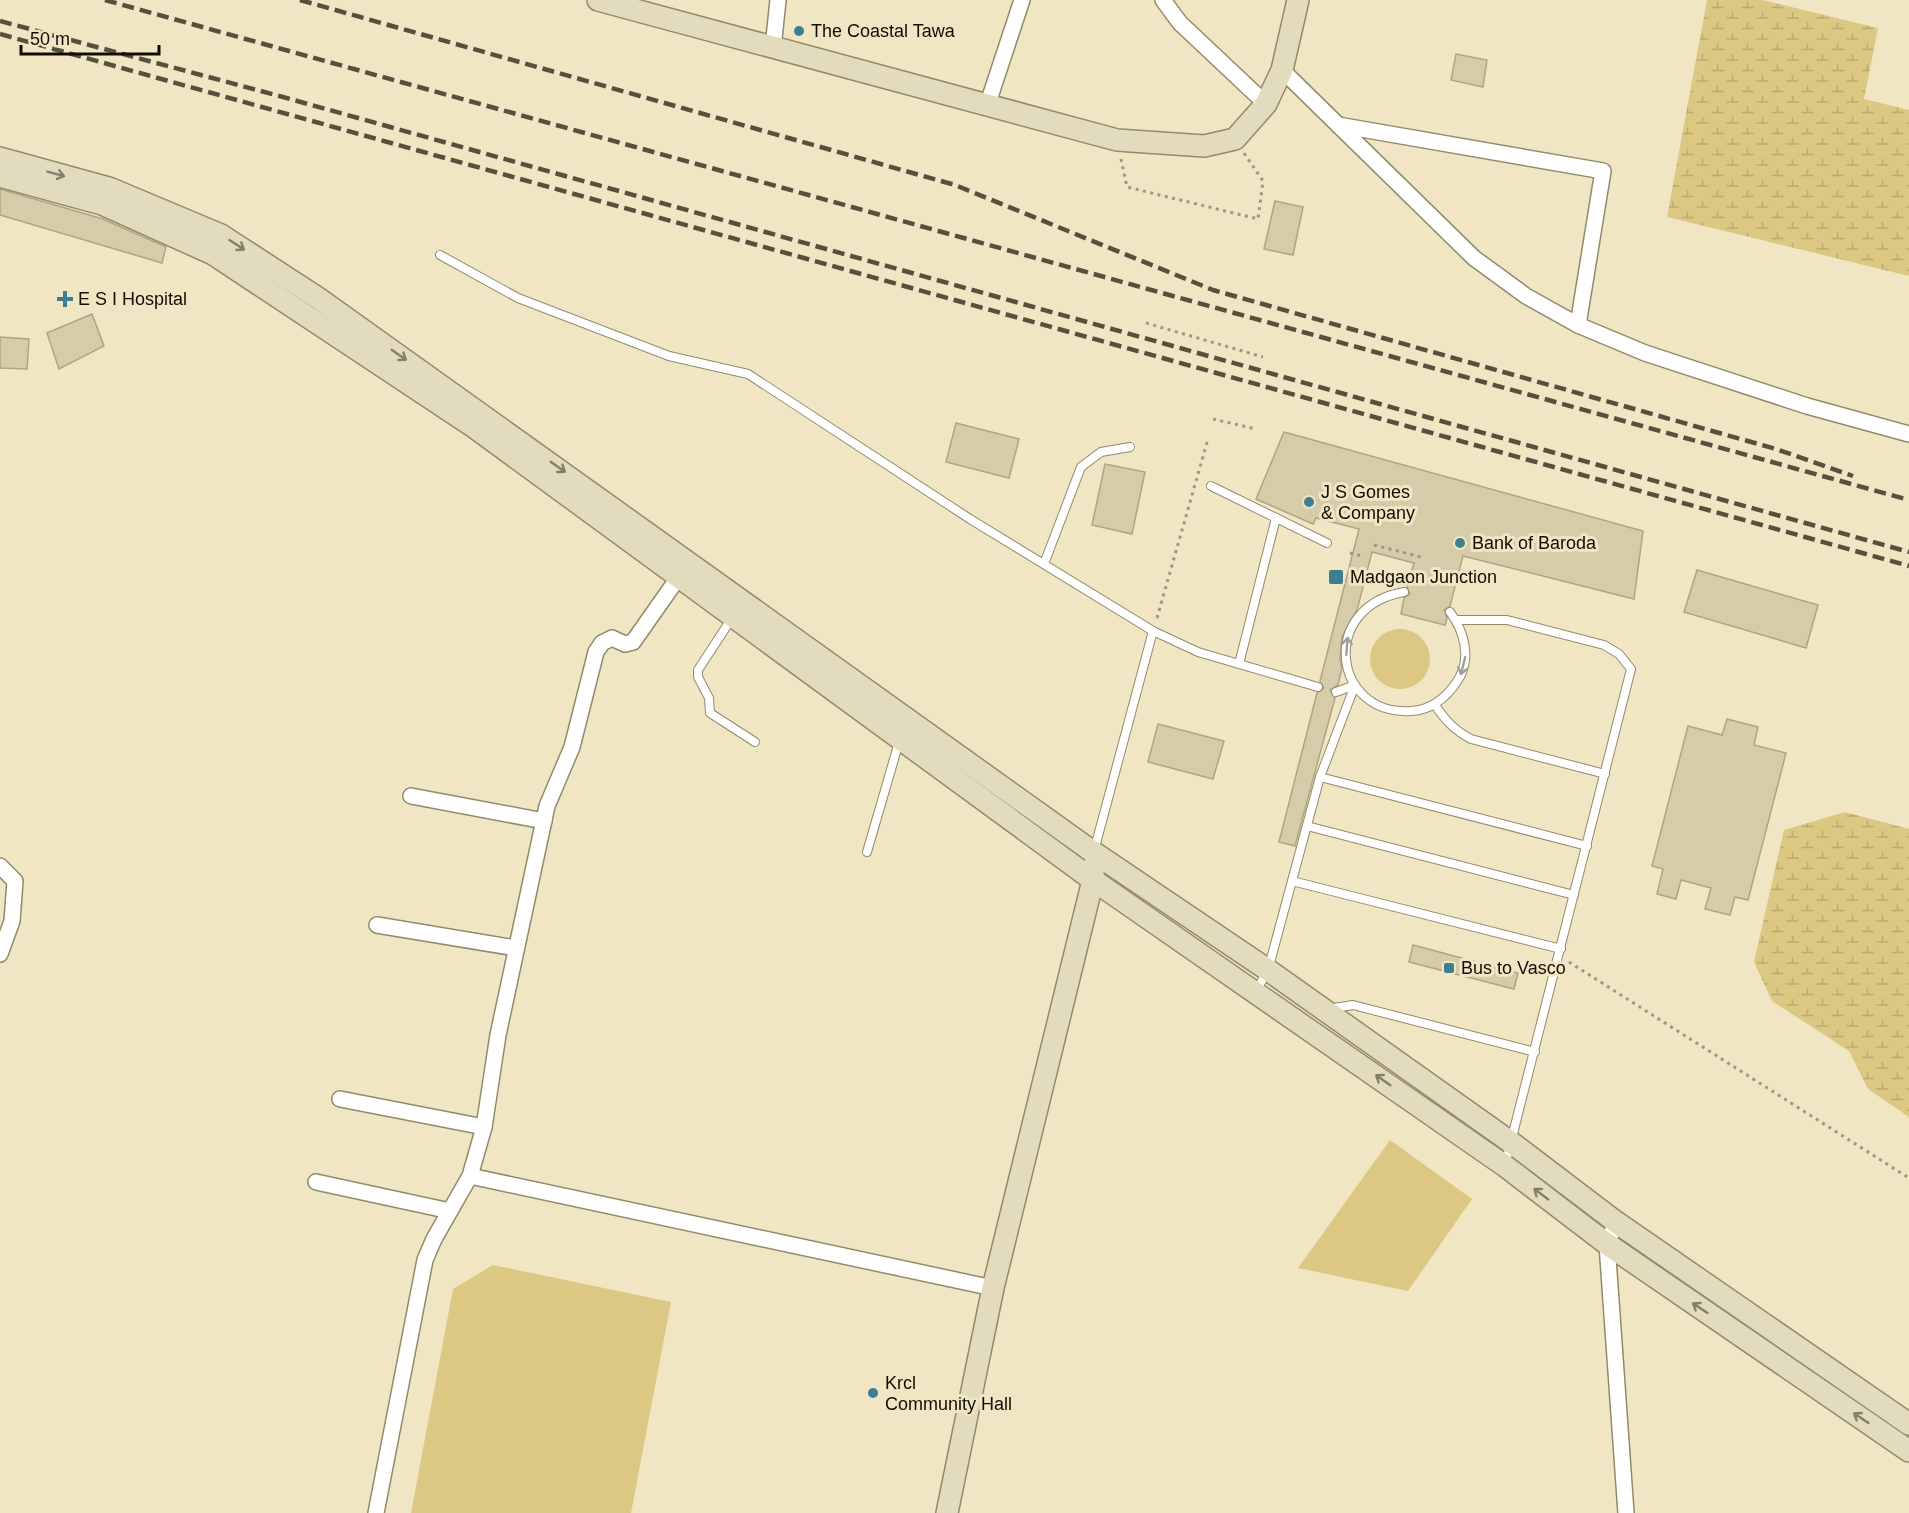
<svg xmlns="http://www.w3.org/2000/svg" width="1909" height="1513" viewBox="0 0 1909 1513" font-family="Helvetica,sans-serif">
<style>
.wetland{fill:url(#wetland-marsh)}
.green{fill:#dcc882}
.building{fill:#d6ccaa;stroke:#aea584;stroke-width:1.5}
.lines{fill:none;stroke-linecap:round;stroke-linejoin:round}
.lane-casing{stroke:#938a6a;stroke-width:10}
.street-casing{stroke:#938a6a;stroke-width:18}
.secondary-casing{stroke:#938a6a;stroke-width:24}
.path{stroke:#9f977e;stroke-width:3;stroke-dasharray:3 4.5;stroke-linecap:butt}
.lane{stroke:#fff;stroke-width:8}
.street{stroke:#fff;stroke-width:15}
.secondary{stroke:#e3dbbe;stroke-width:21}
.rail{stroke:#56503f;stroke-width:4.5;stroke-dasharray:12 6;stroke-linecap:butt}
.oneway{stroke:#847e6a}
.oneway2{stroke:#a09e9a}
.poi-dot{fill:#3d7e91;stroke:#f0e6c4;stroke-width:2}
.labels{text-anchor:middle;stroke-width:6;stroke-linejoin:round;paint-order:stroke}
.poi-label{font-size:18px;fill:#110d03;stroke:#f0e6c4;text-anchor:start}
</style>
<defs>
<pattern id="wetland-marsh" width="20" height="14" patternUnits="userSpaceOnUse" patternTransform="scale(1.5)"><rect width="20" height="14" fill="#dcc882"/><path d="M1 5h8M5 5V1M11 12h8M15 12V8" fill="none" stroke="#bcab6f"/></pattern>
</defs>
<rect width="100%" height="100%" fill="#f0e6c4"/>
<!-- wetland -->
<g class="wetland">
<path d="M1707 0H1762L1878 28 1864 99 1909 110V276L1667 217Z"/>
<path d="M1845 812 1909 829V1117L1868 1089 1849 1051 1772 1001 1754 962 1784 830Z"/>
</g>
<!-- green -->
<g class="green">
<circle cx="1400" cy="659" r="30"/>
<path d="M1390 1140 1472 1199 1408 1291 1298 1268Z"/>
<path d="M493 1265 671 1302 631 1513H411L453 1289Z"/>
</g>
<!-- building -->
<g class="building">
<path d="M1456 54 1487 60 1483 87 1451 80Z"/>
<path d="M0 189 103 219 166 247 162 263 0 215Z"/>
<path d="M1275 201 1303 207 1293 255 1264 249Z"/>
<path d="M92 314 104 346 59 369 47 333Z"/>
<path d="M0 337 29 339 27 369 0 368Z"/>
<path d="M956 423 1019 439 1009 478 946 462Z"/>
<path d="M1284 432 1643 531 1634 599 1463 556 1450 606 1444 610 1447 618 1445 625 1401 614 1404 598 1410 594 1407 587 1414 563 1372 552 1357 610 1342 637 1340 659 1342 668 1338 685 1330 690 1335 698 1295 846 1279 842 1317 693 1324 688 1320 681 1359 529 1316 518 1313 524 1256 499Z"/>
<path d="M1105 464 1145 472 1132 534 1092 525Z"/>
<path d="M1697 570 1818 605 1806 648 1684 612Z"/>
<path d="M1727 719 1758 727 1754 745 1786 753 1748 900 1735 897 1730 915 1705 909 1711 888 1681 880 1676 899 1657 894 1663 869 1652 866 1688 726 1722 735Z"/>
<path d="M1158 724 1224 741 1213 779 1148 762Z"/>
<path d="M1413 945 1518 973 1514 989 1409 962Z"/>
</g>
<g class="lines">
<!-- lane casing -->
<g class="lane-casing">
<g id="lane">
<path d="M440 255 518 298 669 356 748 374 970 519 1153 631 1198 652 1318 687"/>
<path d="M1211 486 1327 543"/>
<path d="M1044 564 1081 467 1101 452 1130 447"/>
<path d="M1404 592C1318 607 1333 716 1411 711 1432 710 1447 697 1458 680 1472 658 1464 631 1450 612"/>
<path d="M732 618 698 670V677L709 698 710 713 755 742"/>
<path d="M1456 620H1507L1604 645 1619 654 1631 669 1505 1165"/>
<path d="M1239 664 1276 518"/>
<path d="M1336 692 1355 685"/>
<path d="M1435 705C1445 720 1454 730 1471 739L1605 774"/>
<path d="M1320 777 1587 846"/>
<path d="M1307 826 1574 895"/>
<path d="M1094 851 1153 631"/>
<path d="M867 852 899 742"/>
<path d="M1292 881 1561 949"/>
<path d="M1256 991 1268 970 1320 777 1355 685"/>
<path d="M1328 1009 1353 1005 1535 1052"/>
</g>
</g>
<!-- street casing -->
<g class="street-casing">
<g id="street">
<path d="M1163 0 1180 23 1266 104"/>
<path d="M773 48 778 0"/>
<path d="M1282 70 1474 258 1526 296 1578 325 1645 353 1807 406 1909 434"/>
<path d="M987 106 1022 0"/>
<path d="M1338 125 1603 171 1578 325"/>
<path d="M411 796 544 821"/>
<path d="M0 866 15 881 12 921 0 954"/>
<path d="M377 925 516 948"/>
<path d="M340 1099 484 1127 498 1035 547 806 572 747 596 652 602 643 612 638 625 644 633 642 678 578"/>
<path d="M470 1176 993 1288"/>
<path d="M316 1182 450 1211"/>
<path d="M1616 1222 1607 1244 1626 1513"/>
<path d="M376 1513 425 1260 434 1239 470 1176 484 1127"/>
</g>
</g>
<!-- secondary casing -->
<g class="secondary-casing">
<g id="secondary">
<path d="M598 0 1117 140 1204 146 1235 139 1266 104 1282 70 1298 0"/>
<path d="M0 158 109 188 221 235 318 298 1093 852 1268 970 1512 1143 1616 1222 1909 1424"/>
<path d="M0 176 102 204 213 254 474 427 1093 880 1505 1166 1607 1244 1909 1451"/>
<path d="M947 1513 993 1288 1093 880V867"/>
</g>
</g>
<!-- path -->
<g class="path">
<path d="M1121 159 1127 187 1258 219 1263 181 1244 153"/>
<path d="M1146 323 1263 357"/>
<path d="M1213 419 1256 429"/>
<path d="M1374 545 1425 558"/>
<path d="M1350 553 1362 556"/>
<path d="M1157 618 1208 439"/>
<path d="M1569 962 1909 1178"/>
</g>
<!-- lane -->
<use href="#lane" class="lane"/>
<!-- street -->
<use href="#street" class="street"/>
<!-- secondary -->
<use href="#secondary" class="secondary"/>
<!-- rail -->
<g class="rail">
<path d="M105 0 1909 500"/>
<path d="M300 0 955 185 1213 290 1776 449 1853 476"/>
<path d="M0 21 283 97 1909 552"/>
<path d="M0 34 1909 566"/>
</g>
</g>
<!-- one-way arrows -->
<defs><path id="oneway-shaft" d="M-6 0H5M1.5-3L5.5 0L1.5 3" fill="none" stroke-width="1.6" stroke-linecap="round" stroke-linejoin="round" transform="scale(1.5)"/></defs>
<g class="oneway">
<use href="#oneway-shaft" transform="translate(56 174) rotate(15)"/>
<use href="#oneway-shaft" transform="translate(237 245) rotate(33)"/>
<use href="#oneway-shaft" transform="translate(399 355) rotate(35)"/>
<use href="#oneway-shaft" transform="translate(558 467) rotate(35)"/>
<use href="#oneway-shaft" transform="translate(1383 1080) rotate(-145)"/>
<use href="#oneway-shaft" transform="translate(1541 1194) rotate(-143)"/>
<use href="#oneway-shaft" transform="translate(1700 1308) rotate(-146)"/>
<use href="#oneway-shaft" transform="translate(1861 1418) rotate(-146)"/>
</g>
<g class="oneway2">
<use href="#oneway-shaft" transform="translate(1347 646) rotate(-85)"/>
<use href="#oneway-shaft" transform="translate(1463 666) rotate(104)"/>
</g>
<!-- markers -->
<g class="poi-dot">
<circle cx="799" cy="31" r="6"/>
<path d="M62 290h6v6h6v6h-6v6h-6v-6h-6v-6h6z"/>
<circle cx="1309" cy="502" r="6"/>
<circle cx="1460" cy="543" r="6"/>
<rect x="1328" y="569" width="16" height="16" rx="3"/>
<rect x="1443" y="962" width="12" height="12" rx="3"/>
<circle cx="873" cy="1393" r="6"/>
</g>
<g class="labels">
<!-- poi labels -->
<g class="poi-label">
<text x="811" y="37">The Coastal Tawa</text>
<text x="78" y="305">E S I Hospital</text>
<text x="1321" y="498">J S Gomes<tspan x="1321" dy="21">&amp; Company</tspan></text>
<text x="1472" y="549">Bank of Baroda</text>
<text x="1350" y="583">Madgaon Junction</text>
<text x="1461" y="974">Bus to Vasco</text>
<text x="885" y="1389">Krcl<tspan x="885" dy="21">Community Hall</tspan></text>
</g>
</g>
<!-- scale -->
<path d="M21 45v9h138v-9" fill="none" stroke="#110d03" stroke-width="3"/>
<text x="30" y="45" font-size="18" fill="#110d03" stroke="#f0e6c4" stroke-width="4.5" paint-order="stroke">50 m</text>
</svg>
